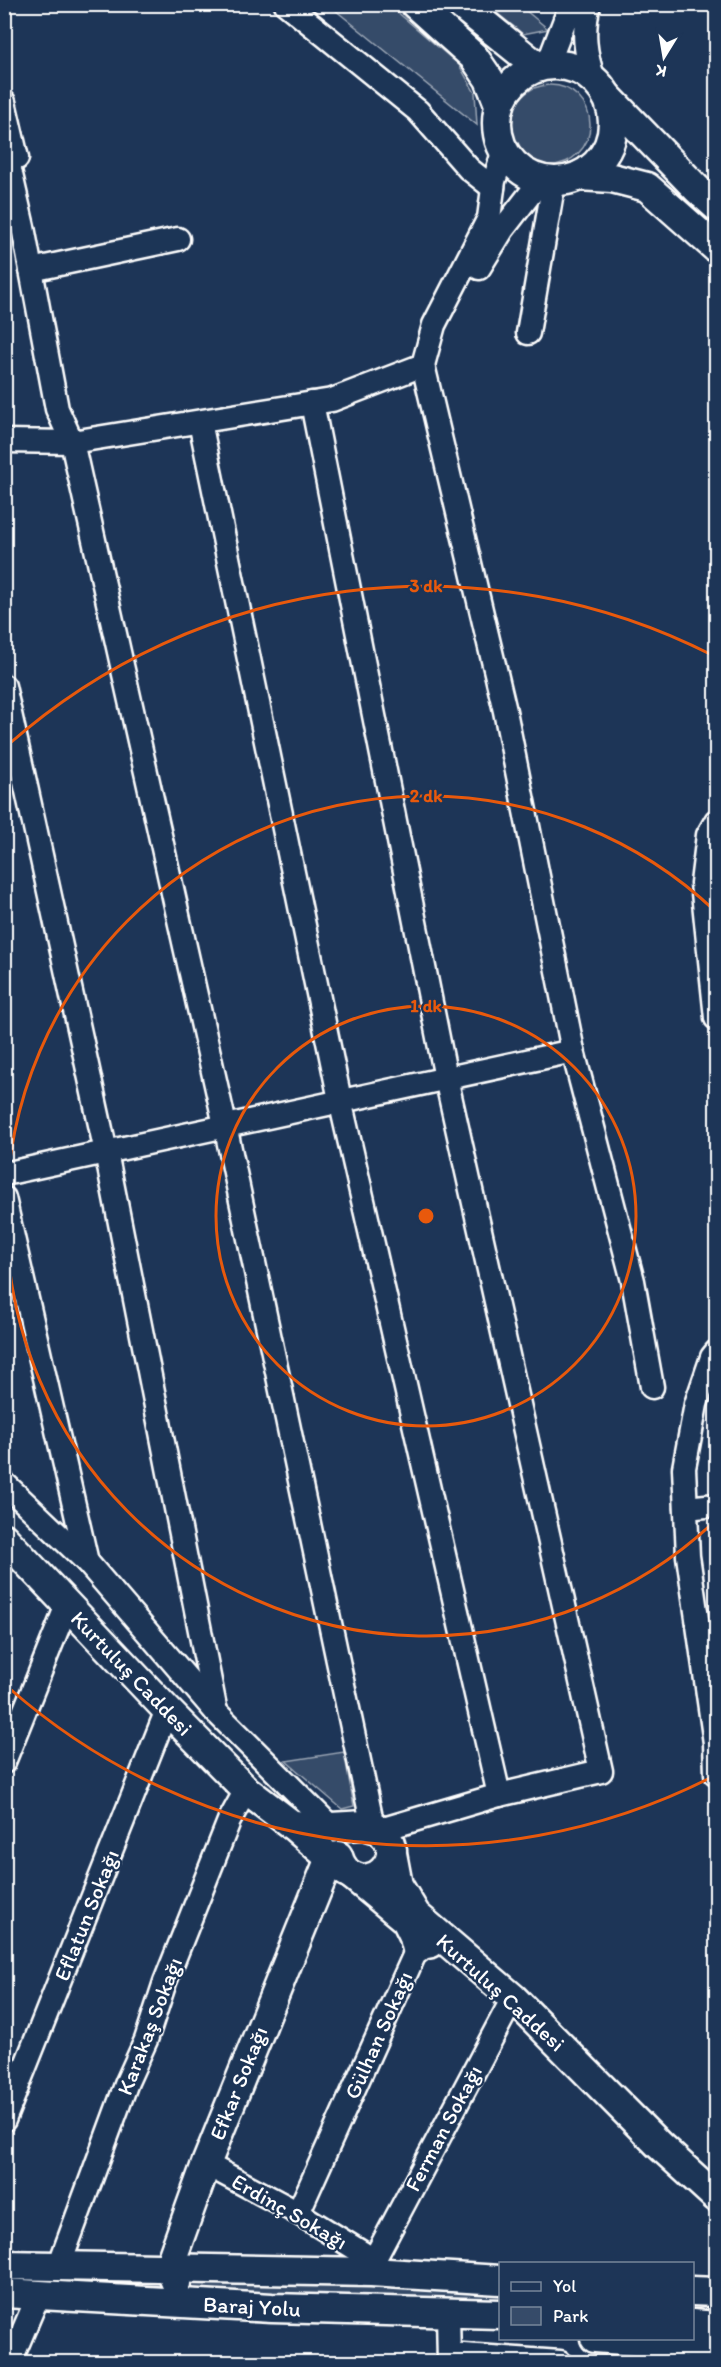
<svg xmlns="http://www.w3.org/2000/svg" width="721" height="2367" viewBox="0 0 721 2367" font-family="Itim,sans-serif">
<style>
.green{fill:#364b69;stroke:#9aa5b4;stroke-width:1.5}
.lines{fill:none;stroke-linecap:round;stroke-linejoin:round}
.minor-casing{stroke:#fff;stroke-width:27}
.major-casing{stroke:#fff;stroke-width:33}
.minor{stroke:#1d3557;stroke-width:22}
.major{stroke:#1d3557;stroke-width:28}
.ring{fill:none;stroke:#e8590c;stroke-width:3}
.labels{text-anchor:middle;stroke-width:4.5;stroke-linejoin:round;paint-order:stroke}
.street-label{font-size:22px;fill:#fff;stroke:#1d3557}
.centre{fill:#e8590c;stroke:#1d3557;stroke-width:3}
.ring-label{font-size:18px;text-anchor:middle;font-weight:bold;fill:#e8590c;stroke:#1d3557;stroke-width:4.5;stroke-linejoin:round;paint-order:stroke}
</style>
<rect width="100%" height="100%" fill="#1d3557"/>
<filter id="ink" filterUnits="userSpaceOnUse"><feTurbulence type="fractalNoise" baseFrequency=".0167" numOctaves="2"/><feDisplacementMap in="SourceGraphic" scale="12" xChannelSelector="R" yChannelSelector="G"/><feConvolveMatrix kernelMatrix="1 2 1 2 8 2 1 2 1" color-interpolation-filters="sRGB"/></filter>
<g filter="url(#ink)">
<!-- green -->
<g class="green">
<path d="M329 5H389L459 65 475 93 477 125Z"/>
<path d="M487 5H519L548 29 523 34Z"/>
<circle cx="550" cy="125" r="40"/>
<path d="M344 1752 354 1806 342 1809 286 1761Z"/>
<path d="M98 2279 500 2290V2306L100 2285Z"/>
</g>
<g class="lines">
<!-- minor casing -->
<g class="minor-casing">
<g id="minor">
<path d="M286 4 418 111 469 169 493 188"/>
<path d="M589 4C582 33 585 53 594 80"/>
<path d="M548 64 571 4"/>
<path d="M4 102 17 158"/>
<path d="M4 144 23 227 57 409 72 442 225 1125 373 1827"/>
<path d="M479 268 503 229 541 180"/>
<path d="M31 270 178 239"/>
<path d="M528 333 554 181"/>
<path d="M423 365 505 711 573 1051 633 1281 652 1387"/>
<path d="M312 403 446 1078 601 1771 499 1795 380 1830"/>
<path d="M200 422 340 1100 499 1795"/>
<path d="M4 441 72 442 332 400 423 365 434 325 489 218 494 181 504 150"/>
<path d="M4 686 106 1152 216 1712"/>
<path d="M716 821 708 835 702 883 716 1018"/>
<path d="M4 1174 573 1051"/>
<path d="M4 1198 87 1562"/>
<path d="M716 1352 712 1357 696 1404 684 1468 688 1556 715 1743 716 1774"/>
<path d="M4 1483 87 1562 216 1712 331 1827"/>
<path d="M686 1508 716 1505"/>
<path d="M4 1762 67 1605"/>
<path d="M4 2120 167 1710"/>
<path d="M206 2164 298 2213 374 2260"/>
<path d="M298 2213 417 1949 432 1946"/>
<path d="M59 2266 127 2082 146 2040 165 1982 229 1821 246 1790"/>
<path d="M371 2272 374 2260 513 1998"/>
<path d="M448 2313 449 2362"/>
<path d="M449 2354 560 2362"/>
<path d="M10 2362 39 2294"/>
</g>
</g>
<!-- major casing -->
<g class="major-casing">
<g id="major">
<path d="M415 4 474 57 489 79 499 104"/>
<path d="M460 4 538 67"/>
<circle cx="555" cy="123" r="58"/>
<path d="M606 95 697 189 716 206"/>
<path d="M579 176 612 178 647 187 716 248"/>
<path d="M4 1538 167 1710 246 1790 292 1825 346 1872"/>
<path d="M292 1825 331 1827 365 1825 380 1830 390 1843 398 1885 416 1915 513 1998 659 2145 716 2197"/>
<path d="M338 1856C347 1889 388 1885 392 1850"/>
<path d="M353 1876 406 1920 413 1934 417 1949"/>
<path d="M4 2265 371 2272 500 2280"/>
<path d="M176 2283 169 2267 206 2164 330 1858"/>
<path d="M692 2291 716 2292"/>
<path d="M4 2293 272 2308 500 2314"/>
<path d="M692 2324 716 2326"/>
<path d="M595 2338 716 2347"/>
</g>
</g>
<!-- minor -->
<use href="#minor" class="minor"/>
<!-- major -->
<use href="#major" class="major"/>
</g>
</g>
<!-- distance rings -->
<g class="ring">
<circle cx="426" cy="1216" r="210"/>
<path d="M715 1521A420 420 0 1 1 715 911"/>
<path d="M712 1777A630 630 0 0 1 9 1688M9 744A630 630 0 0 1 712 655"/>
</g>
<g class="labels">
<!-- street labels -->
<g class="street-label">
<text transform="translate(132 1673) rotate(46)" y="8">Kurtuluş Caddesi</text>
<text transform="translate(86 1915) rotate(-68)" y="8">Eflatun Sokağı</text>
<text transform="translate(501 1992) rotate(42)" y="8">Kurtuluş Caddesi</text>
<text transform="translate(149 2026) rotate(-69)" y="8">Karakaş Sokağı</text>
<text transform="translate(378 2035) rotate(-66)" y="8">Gülhan Sokağı</text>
<text transform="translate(238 2083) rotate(-68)" y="8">Efkar Sokağı</text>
<text transform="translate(443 2128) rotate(-62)" y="8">Ferman Sokağı</text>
<text transform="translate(290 2211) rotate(30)" y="8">Erdinç Sokağı</text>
<text transform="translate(252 2306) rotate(3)" y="8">Baraj Yolu</text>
</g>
</g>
<circle cx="426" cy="1216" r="9" class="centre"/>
<g class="ring-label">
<text x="426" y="592">3 dk</text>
<text x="426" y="802">2 dk</text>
<text x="426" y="1012">1 dk</text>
</g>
<!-- margin -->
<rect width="721" height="2367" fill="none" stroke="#1d3557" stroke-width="24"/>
<rect x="12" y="12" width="697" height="2343" fill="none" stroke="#fff" stroke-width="2" filter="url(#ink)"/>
<!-- legend -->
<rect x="499" y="2262" width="195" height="78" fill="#1d3557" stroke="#77869a" stroke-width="1.5"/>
<rect x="511" y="2282" width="30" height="9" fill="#1d3557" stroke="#77869a" stroke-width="1.5"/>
<text x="553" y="2292" font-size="18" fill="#ffffff">Yol</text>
<rect x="511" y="2307" width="30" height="18" fill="#364b69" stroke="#77869a" stroke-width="1.5"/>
<text x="553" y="2322" font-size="18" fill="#ffffff">Park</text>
<!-- north arrow -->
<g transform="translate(664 57) rotate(191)" stroke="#1d3557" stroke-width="4.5" paint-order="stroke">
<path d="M0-4.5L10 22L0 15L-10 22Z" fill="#ffffff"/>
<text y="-9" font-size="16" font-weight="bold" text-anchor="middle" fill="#ffffff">K</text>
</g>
</svg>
